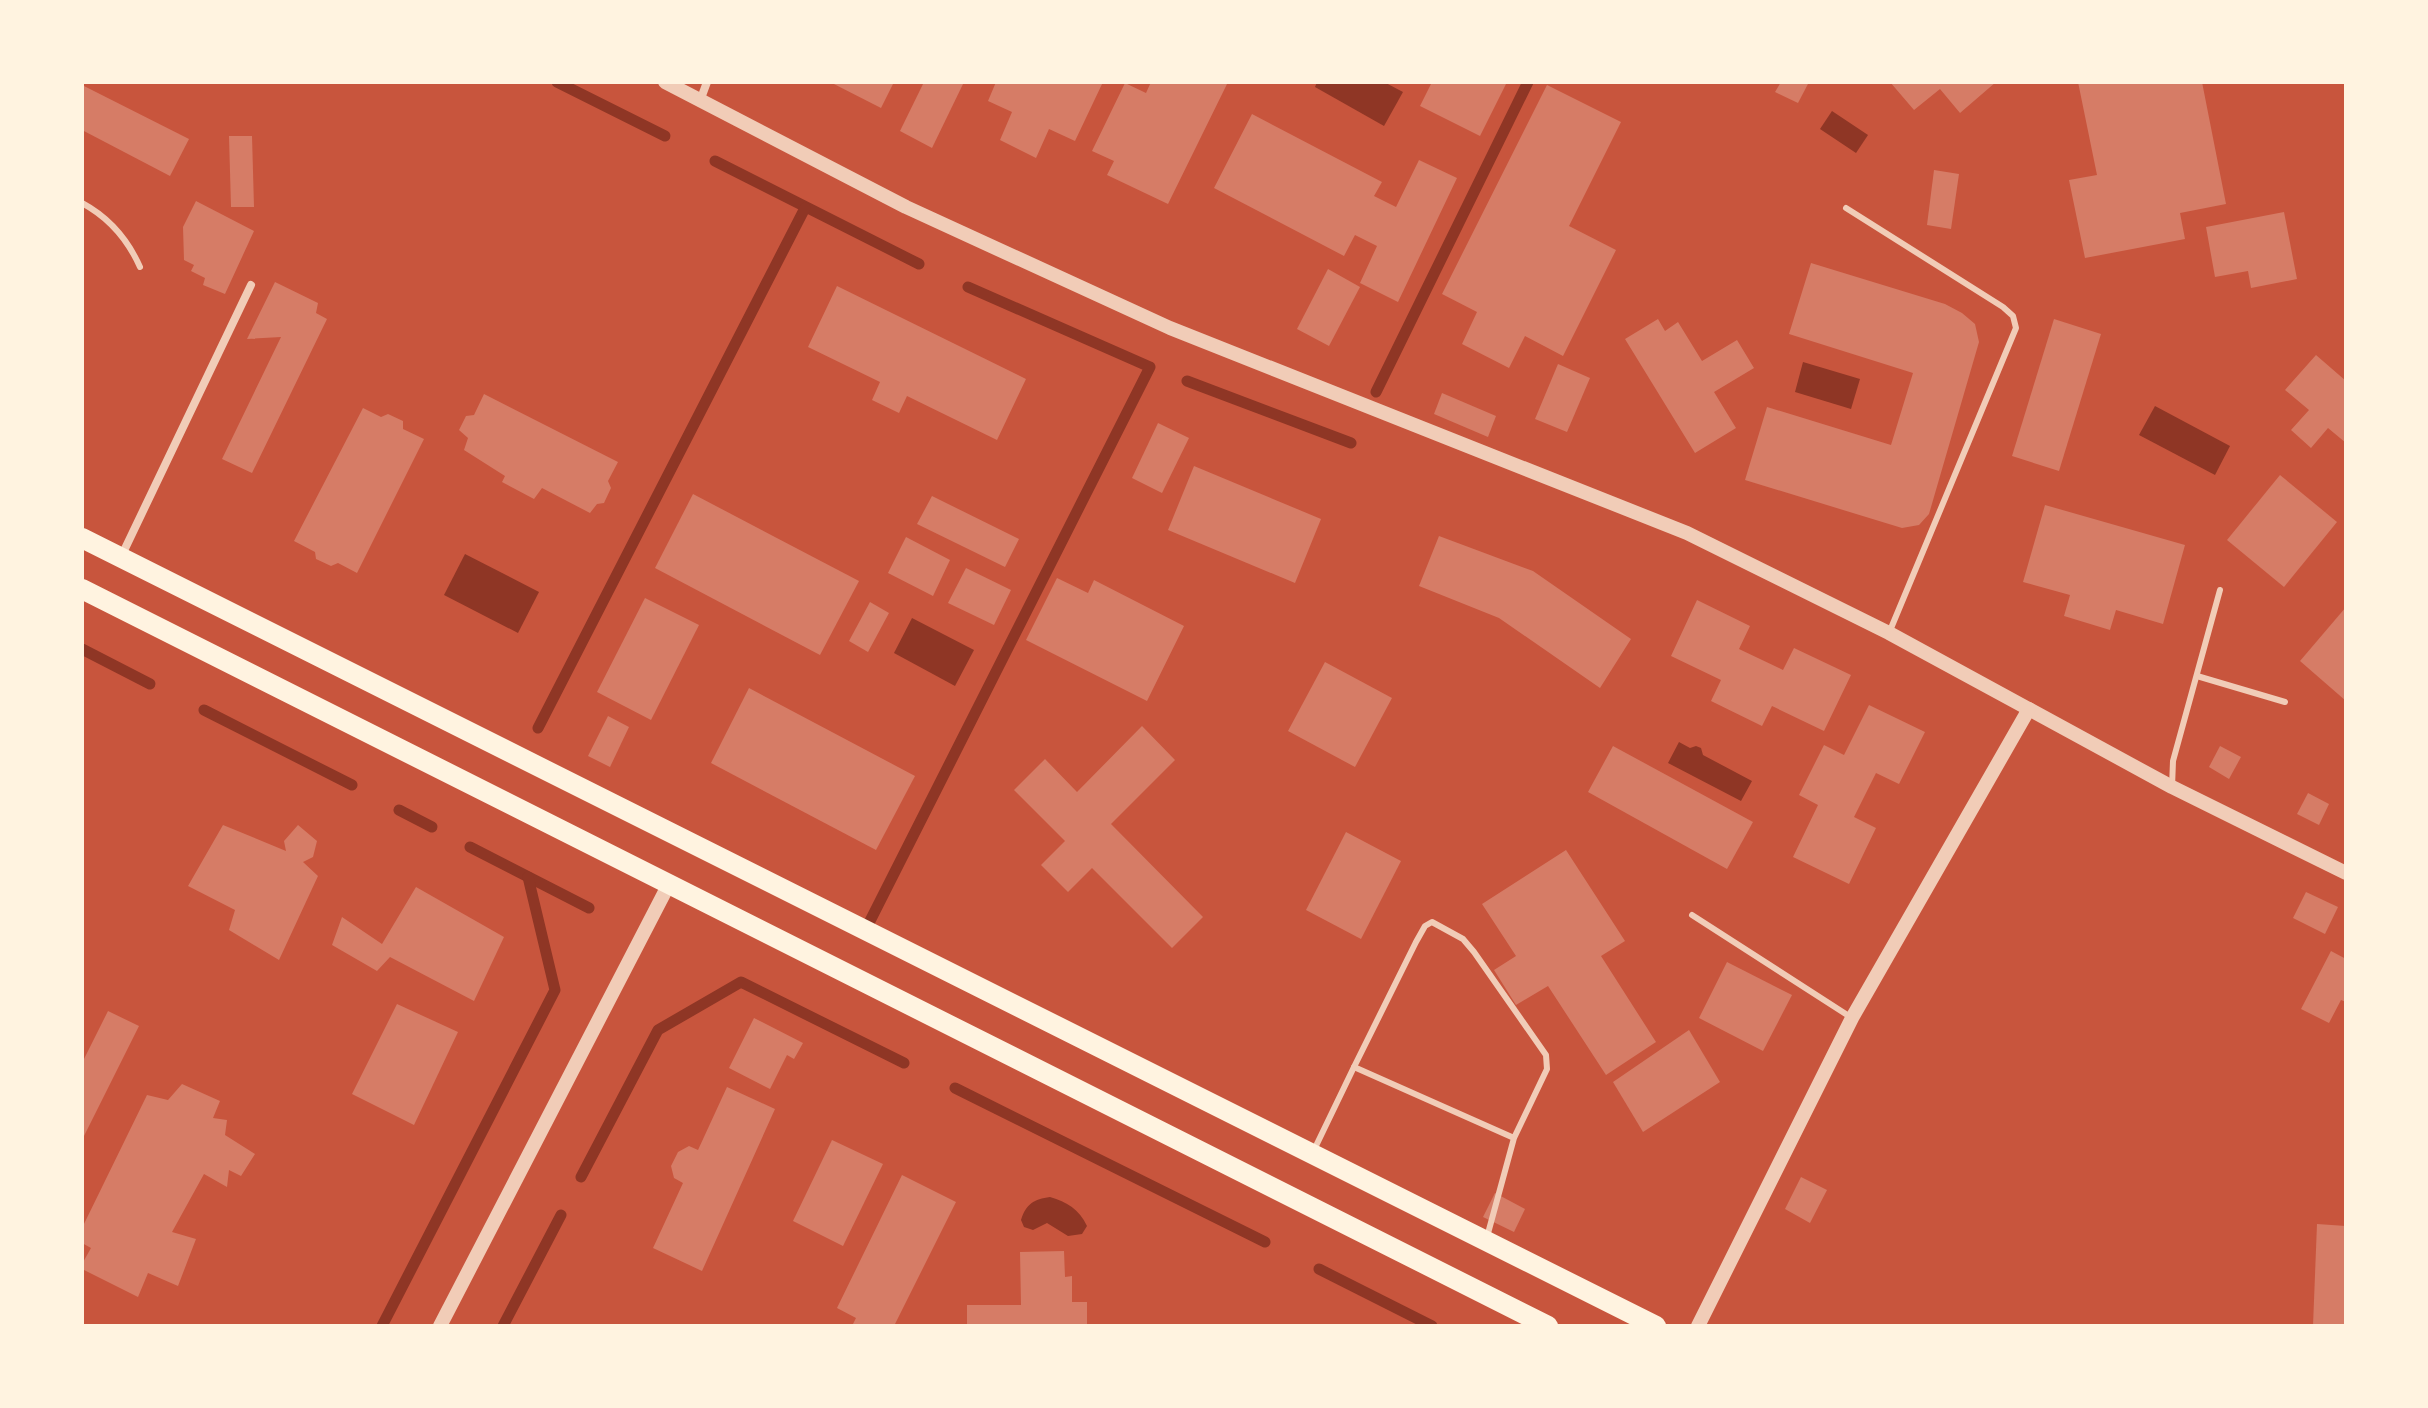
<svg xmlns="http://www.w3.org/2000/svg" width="2428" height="1408" viewBox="0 0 2428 1408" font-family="'Fira Sans Condensed',sans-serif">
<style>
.water{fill:#8f3625}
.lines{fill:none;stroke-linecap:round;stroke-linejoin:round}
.stream{stroke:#8f3625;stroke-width:11}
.building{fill:#d67c66}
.service{stroke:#f1ccb7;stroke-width:6}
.minor{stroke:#f1ccb7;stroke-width:8}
.tertiary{stroke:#f1ccb7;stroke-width:14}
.primary{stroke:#fff3e0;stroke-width:20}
</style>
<rect width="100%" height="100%" fill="#c8553d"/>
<!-- water -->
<g class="water">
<path d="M1317 82H1384L1403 92 1384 126 1315 87Z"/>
<path d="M1832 111 1868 135 1856 153 1820 129Z"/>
<path d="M1803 362 1860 379 1851 409 1795 392Z"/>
<path d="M2155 406 2230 446 2215 475 2139 435Z"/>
<path d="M465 554 539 592 518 633 444 595Z"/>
<path d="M912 618 974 650 955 686 894 653Z"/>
<path d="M1679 742 1690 748 1696 746 1701 748 1703 755 1752 781 1741 801 1668 763Z"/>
<path d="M1050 1197C1067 1202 1079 1209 1087 1226L1082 1234 1068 1236 1047 1223 1033 1230 1024 1227 1021 1220C1026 1204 1034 1199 1050 1197Z"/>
</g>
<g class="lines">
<!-- stream -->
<g class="stream">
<path d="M557 82 665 136"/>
<path d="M715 161 919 264"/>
<path d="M1187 381 1351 443"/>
<path d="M1376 392 1528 82"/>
<path d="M82 649 150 684"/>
<path d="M204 710 352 785"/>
<path d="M538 728 805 208"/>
<path d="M399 810 432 827"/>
<path d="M470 847 589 908"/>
<path d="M870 921 1150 367 968 287"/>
<path d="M955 1088 1265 1242"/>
<path d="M581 1177 658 1030 741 982 904 1063"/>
<path d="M1319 1269 1432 1326"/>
<path d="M382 1326 555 990 528 877"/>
<path d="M503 1326 561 1215"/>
</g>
</g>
<!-- building -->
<g class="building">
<path d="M830 82H894L881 108Z"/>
<path d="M924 82H964L932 148 900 131Z"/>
<path d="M996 82H1103L1075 141 1049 129 1036 158 1000 140 1012 112 988 101Z"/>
<path d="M1151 82H1228L1168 204 1107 175 1114 161 1092 151 1125 83 1146 93Z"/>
<path d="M1432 82H1507L1480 136 1420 106Z"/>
<path d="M1781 82H1809L1798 103 1775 92Z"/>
<path d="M1890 82H1996L1960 113 1940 89 1914 110Z"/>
<path d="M2078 82H2202L2226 204 2180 213 2185 239 2085 258 2069 180 2097 175Z"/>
<path d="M82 85 189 139 170 176 82 130Z"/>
<path d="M1547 85 1621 122 1569 226 1616 250 1563 356 1525 336 1509 368 1462 344 1477 312 1442 294Z"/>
<path d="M1252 114 1382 182 1374 196 1396 207 1419 160 1457 178 1398 302 1360 283 1377 246 1355 235 1344 256 1214 188Z"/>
<path d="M229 136H252L254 207H231Z"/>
<path d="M1934 170 1959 174 1951 229 1927 225Z"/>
<path d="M196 201 254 231 225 294 203 285 205 278 191 271 194 265 184 260 183 227Z"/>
<path d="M2284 212 2297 279 2251 288 2248 271 2215 277 2206 227Z"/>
<path d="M1811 263 1945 304 1962 313 1975 324 1979 342 1929 514 1919 525 1902 528 1745 480 1767 407 1891 445 1913 373 1789 334Z"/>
<path d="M1328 269 1360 287 1329 346 1297 329Z"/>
<path d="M275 282 318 303 316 313 327 319 252 473 222 459 281 337 247 339Z"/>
<path d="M837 286 1026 379 997 440 907 396 899 413 872 400 880 382 808 347Z"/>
<path d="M1658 319 1665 331 1678 322 1702 361 1737 340 1754 368 1714 392 1736 428 1695 453 1625 339Z"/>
<path d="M2054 319 2101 334 2059 471 2012 456Z"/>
<path d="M2316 355 2346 381V443L2328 428 2311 448 2291 430 2309 410 2285 390Z"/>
<path d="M1558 364 1590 378 1567 432 1535 419Z"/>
<path d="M1442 393 1496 416 1488 437 1434 414Z"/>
<path d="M484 394 618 462 608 481 611 488 604 503 597 504 590 513 542 488 534 499 502 482 505 476 464 450 468 438 459 430 466 416 474 415Z"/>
<path d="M363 408 381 417 388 414 403 421V429L424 439 357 573 338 563 331 566 316 559 315 552 294 541Z"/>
<path d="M1158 423 1189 438 1162 493 1132 478Z"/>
<path d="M1194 466 1321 519 1295 583 1168 530Z"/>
<path d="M2280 475 2337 522 2284 587 2227 540Z"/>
<path d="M693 494 859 581 820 655 655 568Z"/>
<path d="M932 496 1019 539 1005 567 917 524Z"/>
<path d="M2045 505 2185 545 2163 624 2116 610 2110 630 2064 616 2070 595 2023 582Z"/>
<path d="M1439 536 1533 571 1631 639 1600 688 1499 618 1419 586Z"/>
<path d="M906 537 950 560 933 596 888 573Z"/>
<path d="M966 568 1011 590 994 625 948 603Z"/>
<path d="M1057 578 1088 593 1094 580 1184 626 1147 701 1026 640Z"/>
<path d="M645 598 699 625 651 720 597 692Z"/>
<path d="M1697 600 1750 626 1739 649 1783 670 1794 648 1851 675 1824 731 1772 706 1762 726 1711 701 1721 680 1671 656Z"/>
<path d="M870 602 889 613 868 652 849 641Z"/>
<path d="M2346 607V701L2300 661Z"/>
<path d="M1325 662 1392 698 1355 767 1288 731Z"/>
<path d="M749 688 915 776 876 850 711 763Z"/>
<path d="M1869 705 1925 732 1899 784 1876 773 1854 817 1876 828 1849 884 1793 857 1818 805 1799 795 1824 745 1844 755Z"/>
<path d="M608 716 629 727 610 767 588 756Z"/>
<path d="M1142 726 1175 760 1111 824 1203 917 1172 948 1092 868 1068 892 1041 865 1065 841 1014 790 1045 759 1077 792Z"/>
<path d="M1613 746 1753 822 1727 869 1588 792Z"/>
<path d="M2220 746 2241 757 2229 779 2209 767Z"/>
<path d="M2308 793 2329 804 2319 825 2297 814Z"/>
<path d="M223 825 286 851 284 841 298 825 317 841 313 857 303 862 318 876 279 960 229 930 235 910 188 886Z"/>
<path d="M1346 832 1401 861 1361 939 1306 910Z"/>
<path d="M1566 850 1625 941 1601 956 1656 1042 1606 1075 1548 986 1516 1005 1494 970 1516 956 1482 904Z"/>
<path d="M416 887 504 937 474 1001 390 957 377 971 332 945 342 917 382 944Z"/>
<path d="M2306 892 2338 907 2325 934 2293 918Z"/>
<path d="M2331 951 2346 959V1002L2341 1000 2329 1023 2301 1009Z"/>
<path d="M1727 962 1792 995 1763 1051 1699 1018Z"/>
<path d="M397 1004 458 1032 414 1125 352 1094Z"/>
<path d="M108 1011 139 1026 82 1140V1063Z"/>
<path d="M754 1018 803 1043 794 1059 787 1055 770 1089 729 1068Z"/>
<path d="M1689 1030 1720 1082 1643 1132 1613 1082Z"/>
<path d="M182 1084 220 1101 213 1118 227 1120 225 1135 255 1154 241 1176 229 1170 227 1187 204 1174 172 1232 196 1239 178 1286 148 1273 138 1297 82 1269V1264L91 1248 82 1243V1228L147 1095 168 1100Z"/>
<path d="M727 1087 775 1109 702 1271 653 1248 683 1183 674 1178 671 1166 678 1152 689 1146 698 1150Z"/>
<path d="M832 1140 883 1164 843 1246 793 1221Z"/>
<path d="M902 1175 956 1202 894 1326H852L856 1318 837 1308Z"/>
<path d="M1801 1177 1827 1190 1810 1223 1785 1209Z"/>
<path d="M1495 1193 1525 1209 1514 1232 1483 1217Z"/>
<path d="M2317 1224 2346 1226V1326H2313Z"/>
<path d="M1064 1251 1065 1277 1072 1276V1302H1087V1326H967V1305H1021L1020 1252Z"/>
</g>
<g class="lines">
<!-- service -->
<g class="service">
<path d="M82 203C108 217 128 240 140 267"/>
<path d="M1846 208 2003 307 2013 316 2016 328 1889 633"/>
<path d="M2197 676 2285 702"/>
<path d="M2172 787 2173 761 2220 590"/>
<path d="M1692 915 1852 1018"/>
<path d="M1314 1150 1354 1067"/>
<path d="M1487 1237 1514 1138 1354 1067 1416 942 1425 926 1432 922 1463 939 1474 952 1546 1055 1547 1069 1514 1138"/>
</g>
<!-- minor -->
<g class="minor">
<path d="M700 101 707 82"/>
<path d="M121 557 251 285"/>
</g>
<!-- tertiary -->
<g class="tertiary">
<path d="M665 82 906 207 1170 328 1687 533 1889 633 2172 787 2346 873"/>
<path d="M440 1326 670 882"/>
<path d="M1698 1326 1852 1018 2029 709"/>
</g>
<!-- primary -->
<g class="primary">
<path d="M82 538 1656 1326"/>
<path d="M82 589 1548 1326"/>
</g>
</g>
<!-- border -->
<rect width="2428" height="1408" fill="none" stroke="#fff3e0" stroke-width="168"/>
</svg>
